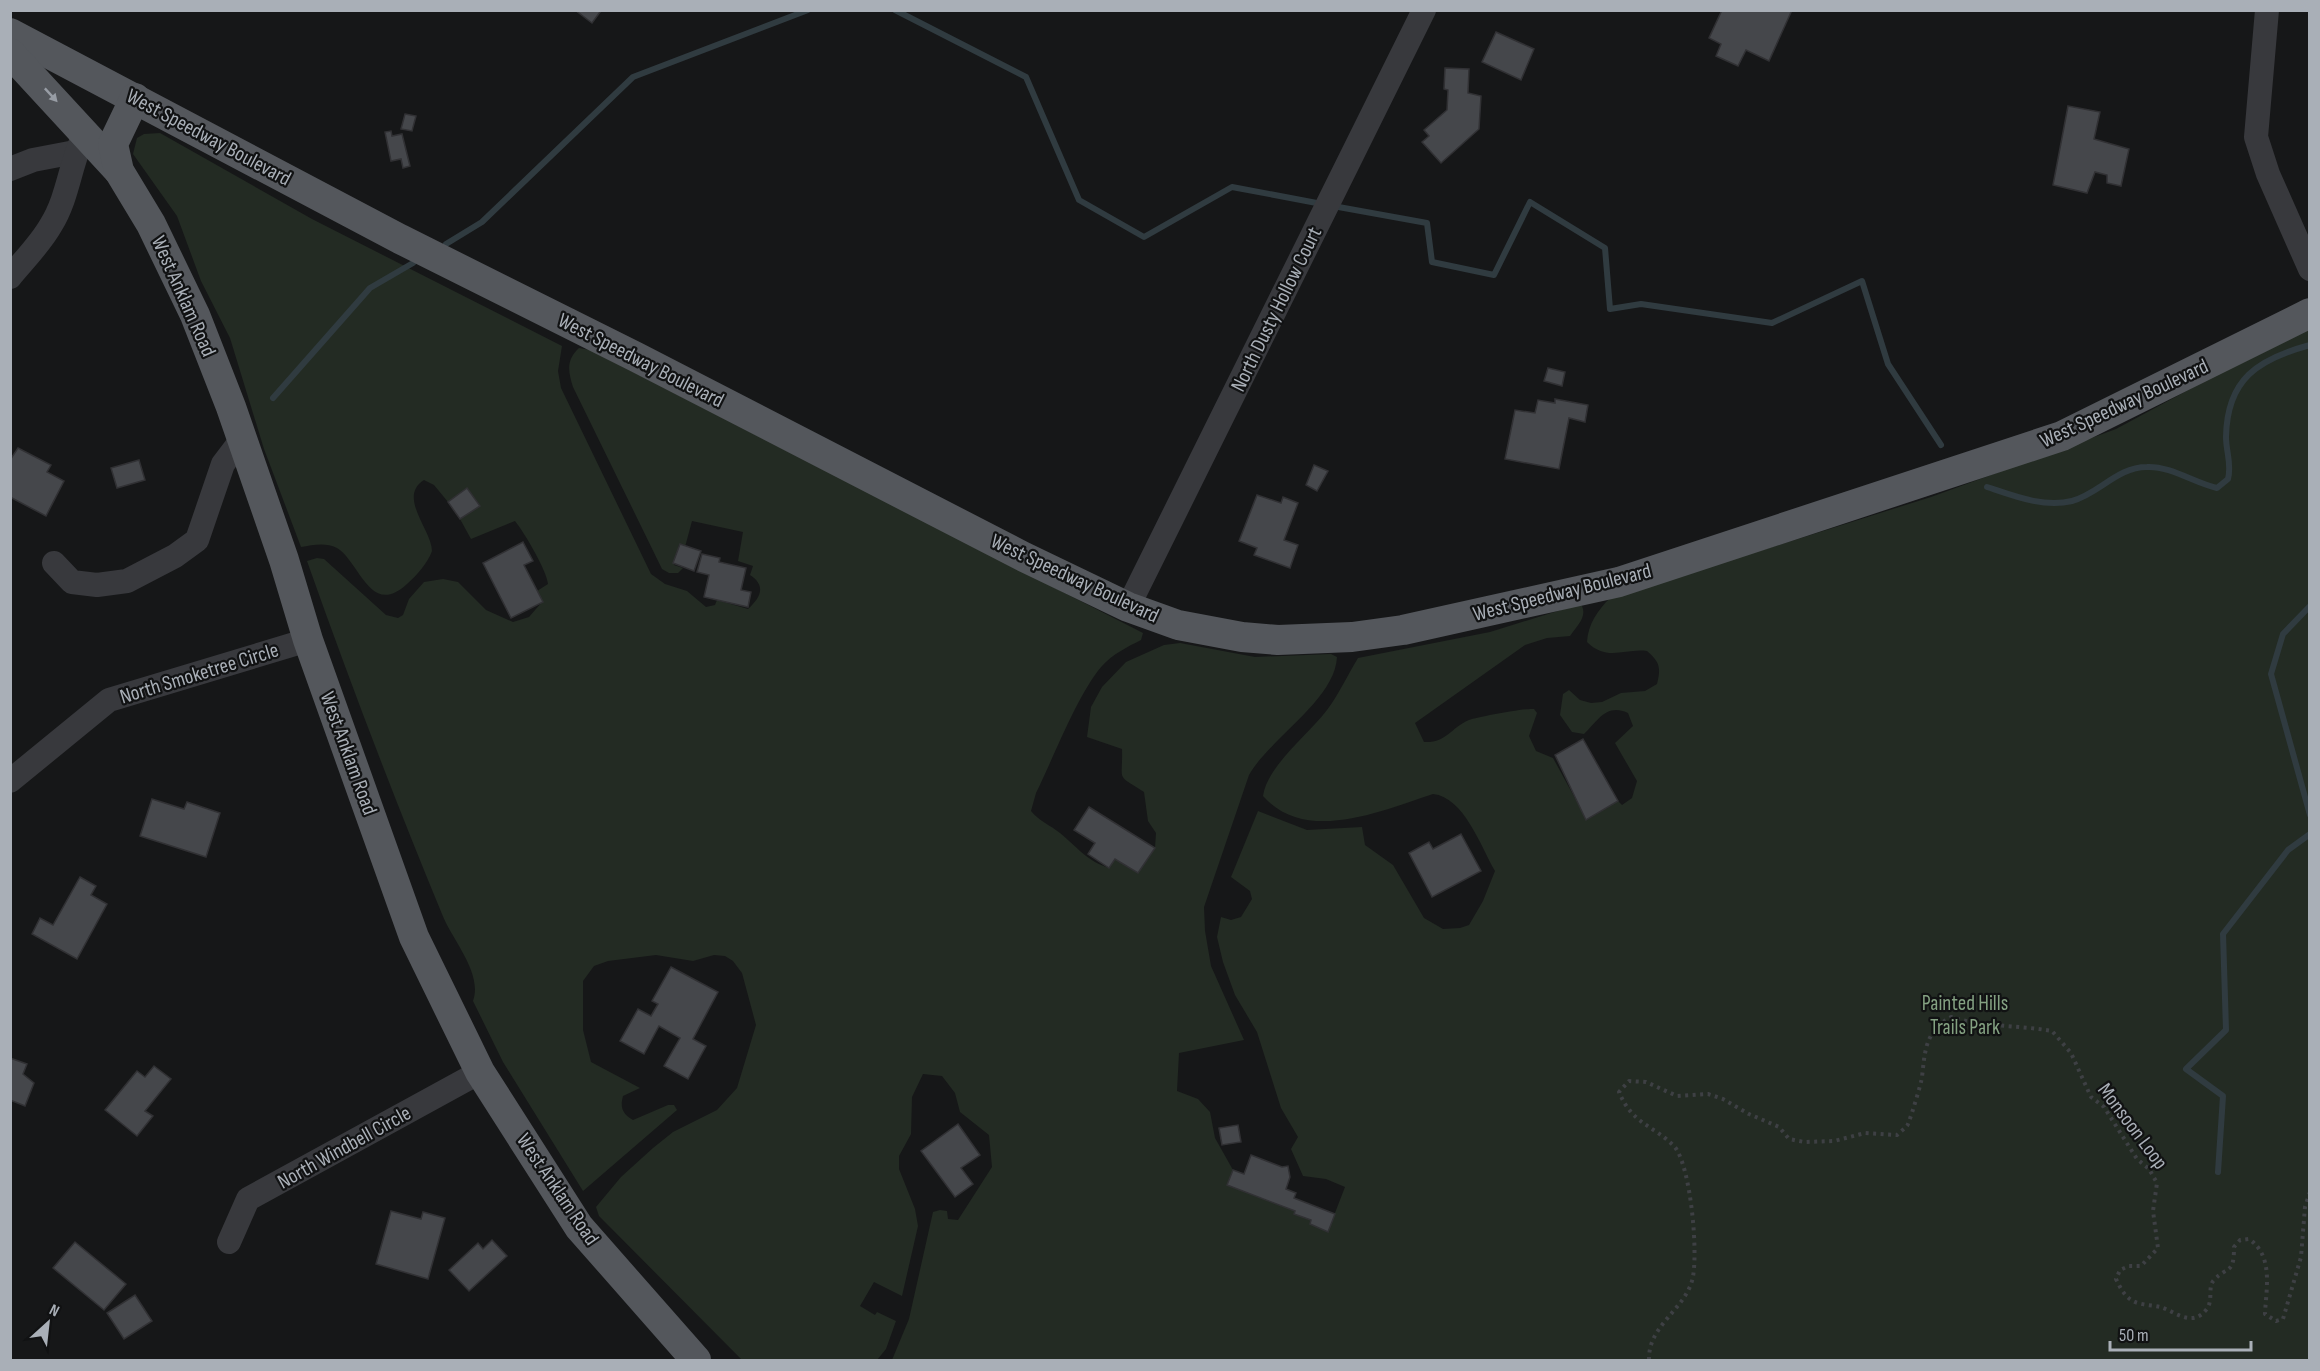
<svg xmlns="http://www.w3.org/2000/svg" width="2320" height="1371" viewBox="0 0 2320 1371" font-family="'Sofia Sans Condensed',sans-serif">
<style>
.green{fill:#232b23}
.lines{fill:none;stroke-linecap:round;stroke-linejoin:round}
.stream{stroke:#303b40;stroke-width:6}
.building{fill:#45474b;stroke:#313134;stroke-width:1.5}
.path{stroke:#3e4044;stroke-width:4;stroke-dasharray:3 4.5;stroke-linecap:butt}
.minor{stroke:#38393d;stroke-width:24}
.major{stroke:#54575c;stroke-width:30}
.oneway{fill:#989da5}
.labels{text-anchor:middle;stroke-width:4.5;stroke-linejoin:round;paint-order:stroke}
.street-label{font-size:21px;fill:#a9afb7;stroke:#111213}
.park-label{font-size:21px;fill:#84a182;stroke:#111213}
</style>
<rect width="100%" height="100%" fill="#161718"/>
<!-- green -->
<path class="green" d="M160 133 312 219 562 346 558 371 561 388 651 574 665 584 687 591 706 607 715 605 717 600 748 609C760 598 767 586 750 575L753 566 738 561 743 532 692 521 685 547 679 545 674 565 683 568 678 573H669L662 569 573 387C568 371 566 360 579 348L590 350 1143 633 1141 640C1127 647 1113 654 1102 666 1078 693 1053 759 1036 793L1031 811C1039 821 1050 825 1060 833 1078 848 1087 861 1109 868L1115 859 1138 873 1155 848 1156 833 1148 821 1144 792C1115 773 1123 783 1122 749L1087 737 1091 707 1102 687 1126 662 1164 645 1180 643 1255 657 1331 654 1337 657C1335 700 1270 738 1249 775L1204 907 1205 931 1211 966 1244 1040 1179 1053 1177 1091 1198 1099 1210 1112 1215 1138 1233 1170 1227 1185 1295 1211 1294 1214 1311 1220 1310 1224 1328 1231 1345 1187 1326 1179 1303 1176 1291 1149 1298 1137 1281 1108 1257 1032 1235 995 1223 962 1217 937 1221 917 1231 920 1241 917 1252 899 1250 891 1231 877 1258 811 1307 830 1362 827 1365 845 1393 865 1424 918 1443 929 1460 928 1469 925 1483 901 1495 871C1481 847 1464 797 1433 794 1383 810 1306 845 1263 796 1267 766 1309 734 1327 710 1339 694 1347 676 1358 658L1490 632 1577 605 1582 606C1587 617 1577 626 1570 636L1547 638 1525 645 1415 723 1424 742C1447 743 1450 728 1469 720 1478 717 1525 708 1534 709L1537 713 1529 736 1536 751 1553 758 1587 820 1618 801 1622 805 1632 798 1637 781 1615 743 1633 726 1628 713C1606 703 1598 721 1584 734L1572 732 1560 715 1563 694 1569 690 1580 700 1591 703 1602 702 1621 693 1645 691 1657 684C1661 668 1660 662 1647 651 1625 648 1607 662 1587 642 1588 624 1598 610 1610 598L1931 497 2116 429 2309 325V1360H892L909 1319 933 1212 940 1210 947 1211 948 1219 958 1220 992 1167 989 1135 960 1112 955 1093 942 1076 923 1074 912 1097 911 1134 899 1156V1169L915 1209 918 1226 902 1296 874 1282 860 1306 875 1315 877 1312 896 1321 886 1349 877 1360H742L599 1216 596 1207 621 1177 653 1148 673 1132 717 1110 737 1088 756 1025 742 973 733 961 725 956 714 955 693 961 656 955 608 961 594 966 583 981V1030L591 1062 640 1088 623 1096C620 1107 622 1114 633 1120L668 1105H674L677 1110 583 1191 503 1062 473 1001C483 973 452 940 442 914 394 798 349 680 307 561L317 558 324 559 386 615 398 618 403 615 409 599 424 582 443 579 458 582 486 610 513 622 529 617 542 602 537 591 548 584C547 571 524 532 515 521L471 539 460 519 480 505 467 488 448 502 434 485 424 480C397 497 432 530 432 551 428 563 416 576 407 584 370 618 360 562 337 548 325 542 313 545 301 547L264 449 230 338 201 281 177 216 133 154 137 138 144 134Z"/>
<g class="lines">
<!-- stream -->
<g class="stream">
<path d="M895 10 1026 77 1079 200 1144 237 1232 187 1322 204"/>
<path d="M1333 206 1427 223 1432 262 1494 275 1530 202 1605 248 1610 309 1641 304 1772 323 1862 281 1888 364 1941 445"/>
<path d="M446 244 482 222 633 77 808 10"/>
<path d="M273 398 370 288 413 263"/>
<path d="M1987 487C2014 496 2044 508 2072 501 2099 494 2117 467 2147 467 2171 466 2194 483 2217 488L2228 479C2232 464 2226 452 2226 437 2227 379 2258 359 2310 345"/>
<path d="M2310 606 2283 634 2271 674 2310 815"/>
<path d="M2218 1172 2223 1096 2186 1069 2226 1030 2223 934 2288 850 2310 834"/>
</g>
</g>
<!-- building -->
<g class="building">
<path d="M575 10H598L600 12 592 23Z"/>
<path d="M1722 10H1792L1769 61 1746 50 1738 66 1716 56 1721 44 1709 38Z"/>
<path d="M1496 32 1534 49 1521 80 1482 62Z"/>
<path d="M1445 68 1469 69 1468 93 1481 96 1479 129 1441 163 1422 142 1429 136 1424 130 1447 110 1448 90 1444 89Z"/>
<path d="M2068 106 2100 112 2094 139 2129 149 2121 186 2107 183V175L2095 172 2087 193 2053 185Z"/>
<path d="M405 114 416 116 412 131 401 129Z"/>
<path d="M391 131 392 136 402 134 410 166 403 168 401 159 391 161 385 132Z"/>
<path d="M1548 368 1565 372 1562 386 1544 381Z"/>
<path d="M1555 399 1588 405 1585 422 1569 418 1559 469 1505 459 1515 410 1535 413 1538 400 1555 403Z"/>
<path d="M18 448 51 465 47 472 64 481 46 516 10 497V460Z"/>
<path d="M139 460 145 480 117 488 111 468Z"/>
<path d="M1314 465 1328 471 1317 491 1306 485Z"/>
<path d="M467 488 480 506 460 519 448 502Z"/>
<path d="M1257 495 1281 503 1283 497 1298 503 1284 540 1298 545 1290 568 1254 555 1257 548 1239 541Z"/>
<path d="M523 542 533 561 524 565 543 602 511 618 483 563Z"/>
<path d="M680 544 701 551 694 571 673 563Z"/>
<path d="M702 554 720 558 719 562 746 568 741 590 751 592 748 607 704 597 709 575 697 572Z"/>
<path d="M1583 739 1618 801 1586 820 1555 755Z"/>
<path d="M152 799 184 809 187 802 220 813 206 857 140 836Z"/>
<path d="M1089 807 1155 848 1138 873 1115 859 1109 868 1088 854 1095 843 1074 830Z"/>
<path d="M1461 834 1481 871 1432 897 1409 853 1429 842 1433 849Z"/>
<path d="M80 877 96 886 91 895 107 904 77 959 32 934 40 918 53 925Z"/>
<path d="M671 967 718 992 693 1039 706 1046 688 1079 664 1066 680 1038 659 1026 644 1054 620 1041 638 1009 651 1016 658 1004 652 1001Z"/>
<path d="M10 1058 27 1064 23 1074 34 1083 25 1106 10 1100Z"/>
<path d="M154 1066 171 1079 145 1111 153 1116 137 1136 105 1110 137 1071 145 1077Z"/>
<path d="M958 1124 980 1155 961 1168 973 1184 955 1197 921 1151Z"/>
<path d="M1238 1125 1241 1142 1222 1145 1219 1128Z"/>
<path d="M1251 1155 1282 1167 1288 1166 1290 1177 1286 1189 1296 1193 1294 1198 1335 1214 1328 1232 1310 1224 1311 1220 1294 1214 1295 1211 1227 1185 1233 1170 1244 1174Z"/>
<path d="M391 1211 421 1219 423 1212 445 1218 428 1279 376 1264Z"/>
<path d="M492 1240 507 1256 469 1291 449 1270 478 1243 483 1249Z"/>
<path d="M75 1242 126 1284 104 1310 53 1268Z"/>
<path d="M135 1295 152 1321 124 1339 107 1313Z"/>
</g>
<g class="lines">
<!-- path -->
<path class="path" d="M1649 1360C1648 1326 1683 1311 1692 1281 1699 1257 1691 1165 1674 1146 1653 1125 1632 1124 1619 1092L1629 1081 1646 1082 1677 1096 1708 1094 1723 1099 1749 1114 1779 1127 1789 1139 1804 1142 1834 1141 1865 1133 1897 1135C1900 1132 1904 1129 1907 1126 1909 1124 1922 1081 1922 1077 1925 1051 1925 1031 1951 1017 1982 1027 2019 1025 2052 1031L2071 1053 2091 1097 2104 1107 2137 1159 2149 1169 2157 1183 2153 1211 2158 1248 2141 1266H2129L2120 1270 2116 1279C2120 1287 2124 1296 2133 1301 2140 1305 2152 1305 2160 1307 2175 1311 2191 1328 2206 1310 2214 1301 2207 1287 2214 1280 2228 1265 2234 1275 2234 1247L2240 1240 2249 1239C2274 1256 2266 1289 2265 1314L2276 1321 2283 1319 2301 1257 2305 1207 2310 1192"/>
<!-- minor -->
<g class="minor">
<path d="M2267 10 2256 137 2268 174 2310 269"/>
<path d="M10 169 33 160 75 152"/>
<path d="M10 277C24 260 41 243 51 225 69 196 70 162 85 133"/>
<path d="M54 563 72 582 97 585 127 581 175 556 197 540 223 464 242 439"/>
<path d="M1128 607 1424 10"/>
<path d="M10 781 109 700 308 640"/>
<path d="M229 1242 248 1199 480 1072"/>
</g>
<!-- major -->
<g class="major">
<path d="M10 33 400 239 636 357 1024 557 1128 607 1178 625 1242 637 1278 640 1352 637 1403 630 1619 582 2062 436 2310 313"/>
<path d="M10 53 118 170"/>
<path d="M135 98 113 144 119 171 151 224 195 315 231 407 284 560 308 640 414 937 480 1072 579 1227 696 1360"/>
</g>
</g>
<!-- one-way arrows -->
<defs><path id="oneway-solid" d="M-6-.8H1V-3.2L6.5 0L1 3.2V.8H-6Z" transform="scale(1.5)"/></defs>
<use class="oneway" href="#oneway-solid" transform="translate(51 95) rotate(47)"/>
<g class="labels">
<!-- street labels -->
<g class="street-label">
<text transform="translate(209 137) rotate(28)" y="7">West Speedway Boulevard</text>
<text transform="translate(184 296) rotate(66)" y="7">West Anklam Road</text>
<text transform="translate(1276 309) rotate(-64)" y="7">North Dusty Hollow Court</text>
<text transform="translate(641 360) rotate(27)" y="7">West Speedway Boulevard</text>
<text transform="translate(2124 403) rotate(-25)" y="7">West Speedway Boulevard</text>
<text transform="translate(1075 578) rotate(25)" y="7">West Speedway Boulevard</text>
<text transform="translate(1562 592) rotate(-14)" y="7">West Speedway Boulevard</text>
<text transform="translate(199 673) rotate(-17)" y="7">North Smoketree Circle</text>
<text transform="translate(349 753) rotate(70)" y="7">West Anklam Road</text>
<text transform="translate(2133 1126) rotate(53)" y="7">Monsoon Loop</text>
<text transform="translate(344 1147) rotate(-29)" y="7">North Windbell Circle</text>
<text transform="translate(558 1189) rotate(56)" y="7">West Anklam Road</text>
</g>
<!-- park labels -->
<g class="park-label">
<text x="1965" y="1010">Painted Hills<tspan x="1965" dy="24">Trails Park</tspan></text>
</g>
</g>
<!-- border -->
<rect width="2320" height="1371" fill="none" stroke="#a9afb7" stroke-width="24"/>
<!-- north arrow -->
<g transform="translate(48 1323) rotate(27)" stroke="#111213" stroke-width="4.5" paint-order="stroke">
<path d="M0-4.5L10 22L0 15L-10 22Z" fill="#a9afb7"/>
<text y="-9" font-size="16" font-weight="bold" text-anchor="middle" fill="#a9afb7">N</text>
</g>
<!-- scale -->
<path d="M2110 1341v9h141v-9" fill="none" stroke="#a9afb7" stroke-width="3"/>
<text x="2119" y="1341" font-size="18" fill="#a9afb7" stroke="#111213" stroke-width="4.5" paint-order="stroke">50 m</text>
</svg>
